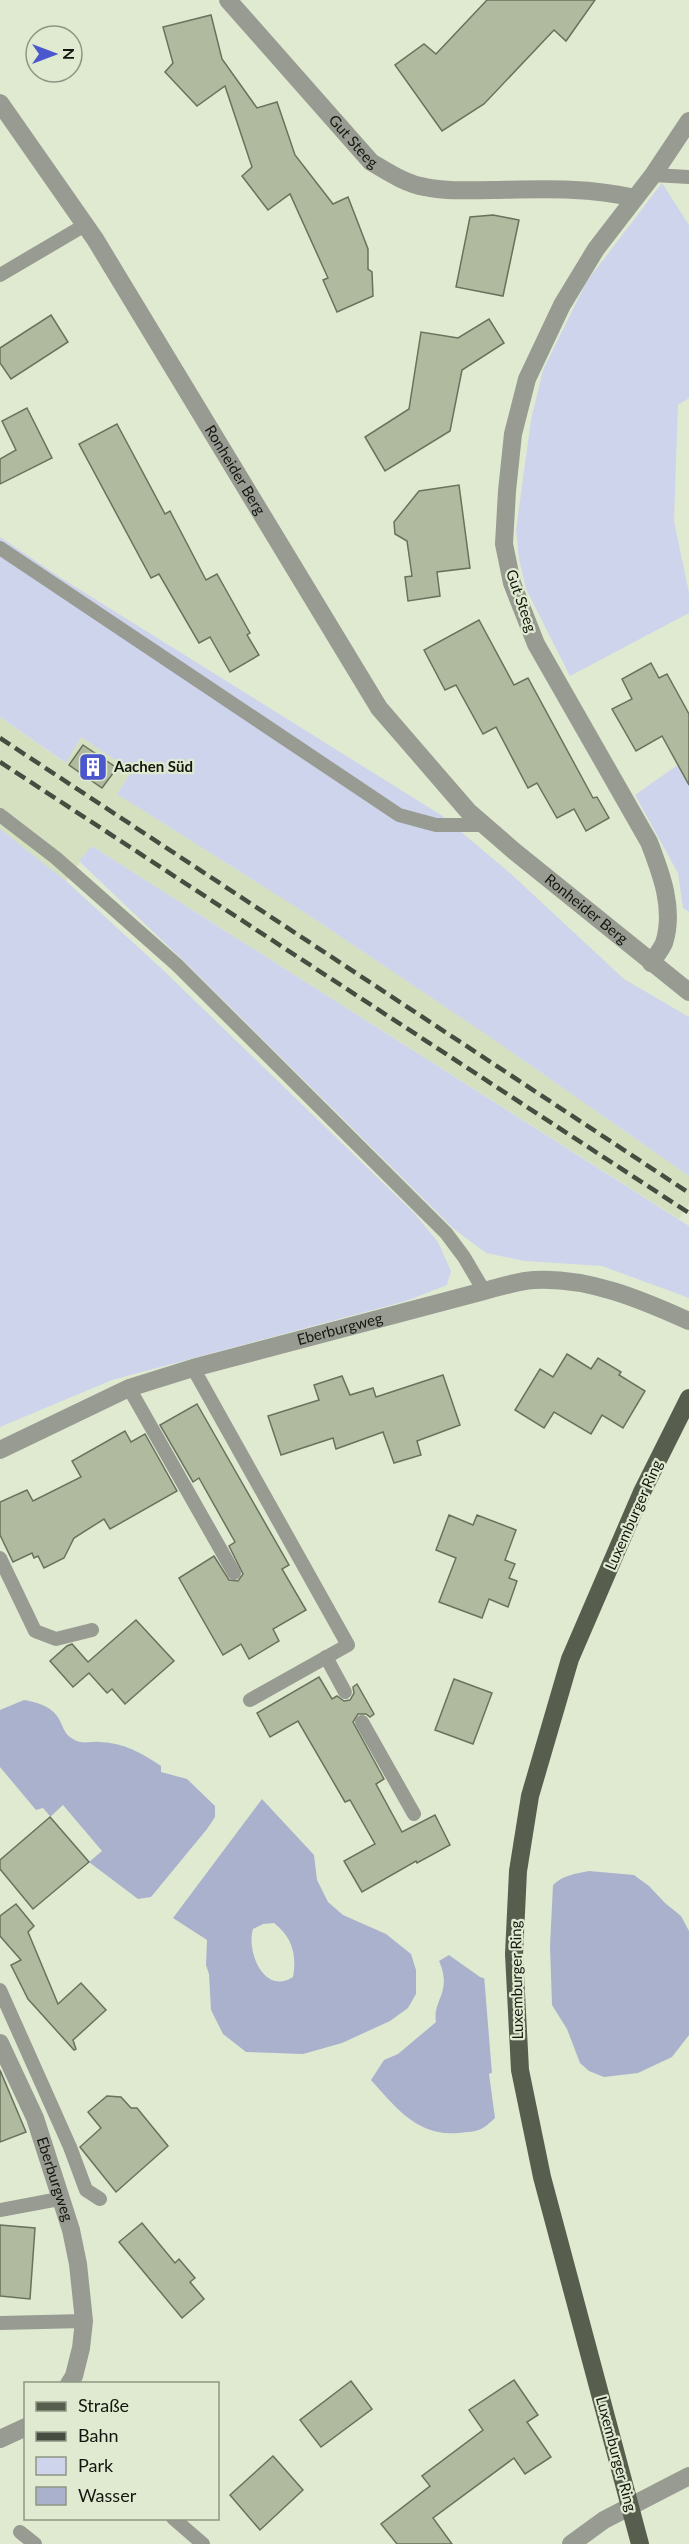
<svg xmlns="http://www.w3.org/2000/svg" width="689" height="2544" viewBox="0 0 689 2544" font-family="Lato,sans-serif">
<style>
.built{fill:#d4e0c0}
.green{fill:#ced4ec}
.water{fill:#aab1cd;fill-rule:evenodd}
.pier{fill:#e0ead1}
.building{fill:#afba9e;stroke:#69725c;stroke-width:1.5}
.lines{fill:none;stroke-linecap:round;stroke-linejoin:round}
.lane{stroke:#979b91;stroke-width:14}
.street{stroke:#979b91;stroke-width:18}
.primary{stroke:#585e4d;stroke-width:18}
.rail{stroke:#474c40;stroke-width:4.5;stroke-dasharray:12 6;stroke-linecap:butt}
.labels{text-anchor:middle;stroke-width:4.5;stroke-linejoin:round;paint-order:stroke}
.street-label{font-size:15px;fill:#14170f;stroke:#e0ead1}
.poi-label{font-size:15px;font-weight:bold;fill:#14170f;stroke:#e0ead1;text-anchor:start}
</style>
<rect width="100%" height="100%" fill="#e0ead1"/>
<!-- built -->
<path class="built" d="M0 717 65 763 81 737 132 771 117 794 310 916 490 1037 689 1176V1204L679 1219 92 846 66 881 0 829Z"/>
<!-- green -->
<g class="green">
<path d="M662 183 689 225V398L678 405 674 521 689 593V613L570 676 526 589 519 559 516 530 531 420 543 370 587 281Z"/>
<path d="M0 537 61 578 441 815 510 873 624 979 689 1017V1176L490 1037 310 916 117 794 132 771 81 737 66 763 0 717Z"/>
<path d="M689 757V912L683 908 678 873 635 795Z"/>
<path d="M0 829 66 881 162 969 414 1213 438 1242 451 1271 447 1285 406 1301 112 1380 0 1427Z"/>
<path d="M92 846 689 1226V1298L602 1266 525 1261 486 1253 454 1229 189 966 79 861Z"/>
</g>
<!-- water -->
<g class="water">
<path d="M24 1700C36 1702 50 1706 57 1716 63 1724 63 1734 73 1739 82 1745 91 1741 100 1742 124 1743 142 1753 161 1766V1772L187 1779 215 1806V1817L207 1829 151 1897 138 1899 89 1862 43 1808 36 1810 0 1767V1710Z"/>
<path d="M262 1799 314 1855 317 1880 328 1902 343 1915 386 1934 411 1954 416 1970V1994L408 2008 390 2021 342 2043 303 2054 246 2052 223 2034 211 2010 209 1974 206 1965 207 1940 173 1918ZM274 1923C292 1937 297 1954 293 1977 264 1996 246 1951 253 1929L263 1924Z"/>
<path d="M589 1871 634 1875 649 1886 665 1903 681 1916 689 1931V2035L672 2057 638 2073 604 2077 589 2071 580 2063 567 2029 552 2005 550 1946 553 1885C563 1875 575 1874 589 1871Z"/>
<path d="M449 1955 480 1977 538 1996 516 2061 489 2074 495 2118C480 2132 479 2131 458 2133 418 2137 395 2107 371 2080L384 2060 398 2054 436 2022C432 2000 453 1993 439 1961Z"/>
</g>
<!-- pier -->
<g class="pier">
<path d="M63 1805 102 1851 89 1862 50 1817Z"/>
<path d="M484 1975 541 1996 540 2019 518 2062 492 2075 493 2078 492 2074Z"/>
</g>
<!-- building -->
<g class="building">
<path d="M487 0H595L566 41 554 30 484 104 442 131 395 65 424 44 436 54Z"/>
<path d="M211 15 222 59 257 108 277 102 295 155 333 204 348 197 368 249V269L372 272 373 296 337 312 323 280 328 278 290 194 268 210 242 176 252 167 225 86 197 106 165 72 173 63 163 27Z"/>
<path d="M493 215 519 220 503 296 456 287 470 217Z"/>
<path d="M51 315 68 342 11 379 0 363V348Z"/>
<path d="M489 319 504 343 462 370 450 431 385 471 365 437 409 409 421 332 458 338Z"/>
<path d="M27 408 52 458 0 484V459L16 450 2 421Z"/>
<path d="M117 424 165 514 170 511 206 580 217 574 250 633 247 635 259 655 230 672 210 637 199 643 159 574 151 578 79 444Z"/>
<path d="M459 485 470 568 437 572 440 596 408 601 405 577 412 576 407 541 395 534 394 522 419 491Z"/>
<path d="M479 620 514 685 528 678 593 798 597 797 609 818 586 831 574 809 557 818 537 783 528 788 496 727 483 734 456 685 445 690 424 650Z"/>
<path d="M651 663 659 678 667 674 689 714V785L662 736 636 751 612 709 632 699 622 679Z"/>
<path d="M83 745 117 768 102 788 69 765Z"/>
<path d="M567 1354 591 1369 598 1358 621 1372 619 1375 645 1391 623 1428 602 1415 591 1434 554 1412 544 1428 515 1410 540 1369 553 1377Z"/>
<path d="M443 1375 460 1425 417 1441 421 1455 394 1463 383 1432 336 1449 333 1438 281 1455 268 1416 319 1400 314 1385 342 1376 350 1395 373 1388 376 1397Z"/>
<path d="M197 1404 289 1565 282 1569 306 1610 273 1629 279 1641 249 1659 241 1644 223 1655 179 1578 214 1556 229 1580 238 1581 243 1574 229 1546 235 1542 199 1478 193 1482 160 1425Z"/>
<path d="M125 1431 131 1442 145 1434 177 1491 110 1529 104 1519 74 1538 64 1558 44 1568 38 1556 34 1558 32 1553 13 1562 0 1535V1502L27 1490 33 1501 81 1477 72 1461Z"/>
<path d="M449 1515 473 1525 477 1515 516 1530 505 1560 515 1564 509 1578 517 1581 508 1607 489 1599 482 1618 439 1602 456 1558 436 1550Z"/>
<path d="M136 1620 174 1661 125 1704 112 1689 107 1693 89 1673 73 1687 50 1661 67 1646 72 1644 88 1662Z"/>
<path d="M319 1677 332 1699 337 1696 344 1701 350 1700 354 1693 353 1687 357 1684 374 1714 370 1717 366 1714H358L353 1722 384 1779 376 1784 402 1832 435 1815 450 1845 417 1863 416 1861 362 1892 344 1861 375 1844 350 1800 345 1802 298 1721 270 1737 257 1713Z"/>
<path d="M454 1679 492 1693 473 1744 435 1730Z"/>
<path d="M50 1817 89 1862 33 1909 0 1869V1860Z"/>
<path d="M16 1904 34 1926 28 1932 58 2004 81 1983 106 2010 73 2040 76 2049 74 2050 28 1999 11 1965 21 1960 0 1936V1916Z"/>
<path d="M0 2070 26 2132 0 2142Z"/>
<path d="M107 2096 121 2097 131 2108H137L168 2146 116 2192 80 2147 101 2128 88 2112Z"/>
<path d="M142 2223 175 2263 179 2259 195 2278 190 2282 204 2299 182 2318 119 2242Z"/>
<path d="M0 2225 35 2228 30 2299 0 2296Z"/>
<path d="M514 2380 538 2415 527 2422 551 2457 525 2474 514 2458 433 2518 452 2544H397L381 2524 430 2486 422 2476 483 2430 469 2410Z"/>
<path d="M351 2381 372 2409 321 2447 300 2420Z"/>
<path d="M273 2456 303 2490 260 2530 230 2495Z"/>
</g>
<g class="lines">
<!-- lane -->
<g class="lane">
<path d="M653 175 689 177"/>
<path d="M0 275 85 225"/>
<path d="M0 548 399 815 436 825H484"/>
<path d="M0 815 56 858 177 965 446 1233 464 1257 484 1291"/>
<path d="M193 1368 348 1645 250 1700"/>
<path d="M129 1388 234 1573"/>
<path d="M0 1558 35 1631 56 1639 92 1630"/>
<path d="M326 1657 345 1692"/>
<path d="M362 1722 414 1814"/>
<path d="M0 1990 70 2147 86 2190 100 2199"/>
<path d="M0 2210 59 2199"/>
<path d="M0 2323 84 2321"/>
<path d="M173 2518 203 2544"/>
<path d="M20 2532 35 2544"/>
</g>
<!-- street -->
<g class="street">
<path id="s1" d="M228 0 371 162C388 172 406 184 425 187 447 192 471 190 494 190 542 189 588 187 635 198"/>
<path id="s2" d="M0 103 95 239 379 708 468 811 514 851 689 992"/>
<path d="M651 963C655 957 661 950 664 943 675 909 661 873 649 842L536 644 512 583 504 544 507 491 513 434 527 379 562 305 596 249 653 175 689 121"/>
<path id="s3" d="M0 1450 129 1388 193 1368 484 1291C500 1287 517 1281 534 1280 588 1277 640 1299 689 1321"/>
<path id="s4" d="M0 2043 35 2118 71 2230 78 2264 84 2321 81 2348 74 2376 69 2384"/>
<path d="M0 2439 26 2427"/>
<path d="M571 2544 604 2520 689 2476"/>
</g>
<!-- primary -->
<path class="primary" d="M640 2544 542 2177 520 2070 514 1954 518 1871 530 1796 570 1659 642 1492 689 1398"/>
<!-- rail -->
<g class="rail">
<path d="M0 738 689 1193"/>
<path d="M0 762 689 1213"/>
</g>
</g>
<!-- icons -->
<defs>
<g id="building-square" transform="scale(1.5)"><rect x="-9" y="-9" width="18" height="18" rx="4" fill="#4b57cc" stroke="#e0ead1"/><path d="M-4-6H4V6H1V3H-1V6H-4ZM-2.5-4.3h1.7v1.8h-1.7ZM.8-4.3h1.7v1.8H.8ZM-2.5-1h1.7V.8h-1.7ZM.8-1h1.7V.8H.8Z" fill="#fff"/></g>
</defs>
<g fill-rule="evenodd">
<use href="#building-square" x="93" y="767"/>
</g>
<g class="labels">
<!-- street labels -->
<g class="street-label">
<text dy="5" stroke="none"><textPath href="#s1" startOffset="189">Gut Steeg</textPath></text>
<text dy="5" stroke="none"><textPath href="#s2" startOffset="436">Ronheider Berg</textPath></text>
<text transform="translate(521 601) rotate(71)" y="5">Gut Steeg</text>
<text dy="5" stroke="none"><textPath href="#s2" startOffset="1004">Ronheider Berg</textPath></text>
<text dy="5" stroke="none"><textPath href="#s3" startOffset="362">Eberburgweg</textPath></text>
<text transform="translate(634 1515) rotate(-66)" y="5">Luxemburger Ring</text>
<text transform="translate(517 1980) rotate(-91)" y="5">Luxemburger Ring</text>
<text dy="5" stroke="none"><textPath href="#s4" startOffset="147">Eberburgweg</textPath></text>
<text transform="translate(616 2454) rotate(75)" y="5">Luxemburger Ring</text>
</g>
<!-- poi labels -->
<g class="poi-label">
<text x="114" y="772">Aachen Süd</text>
</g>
</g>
<!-- legend -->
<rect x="24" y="2382" width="195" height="138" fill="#e0ead1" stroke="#8e9683" stroke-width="1.5"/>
<rect x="36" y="2402" width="30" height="9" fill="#585e4d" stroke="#8e9683" stroke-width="1.5"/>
<text x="78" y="2412" font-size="18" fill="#14170f">Straße</text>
<rect x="36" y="2432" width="30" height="9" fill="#474c40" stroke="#8e9683" stroke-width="1.5"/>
<text x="78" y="2442" font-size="18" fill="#14170f">Bahn</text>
<rect x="36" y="2457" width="30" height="18" fill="#ced4ec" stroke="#8e9683" stroke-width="1.5"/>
<text x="78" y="2472" font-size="18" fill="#14170f">Park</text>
<rect x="36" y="2487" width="30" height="18" fill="#aab1cd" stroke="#8e9683" stroke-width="1.5"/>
<text x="78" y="2502" font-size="18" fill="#14170f">Wasser</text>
<!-- north arrow -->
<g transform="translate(54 54) rotate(90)"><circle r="28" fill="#e0ead1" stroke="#8e9683" stroke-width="1.5"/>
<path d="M0-4.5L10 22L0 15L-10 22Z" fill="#4b57cc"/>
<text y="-9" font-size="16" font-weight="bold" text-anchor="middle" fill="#14170f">N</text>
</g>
</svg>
